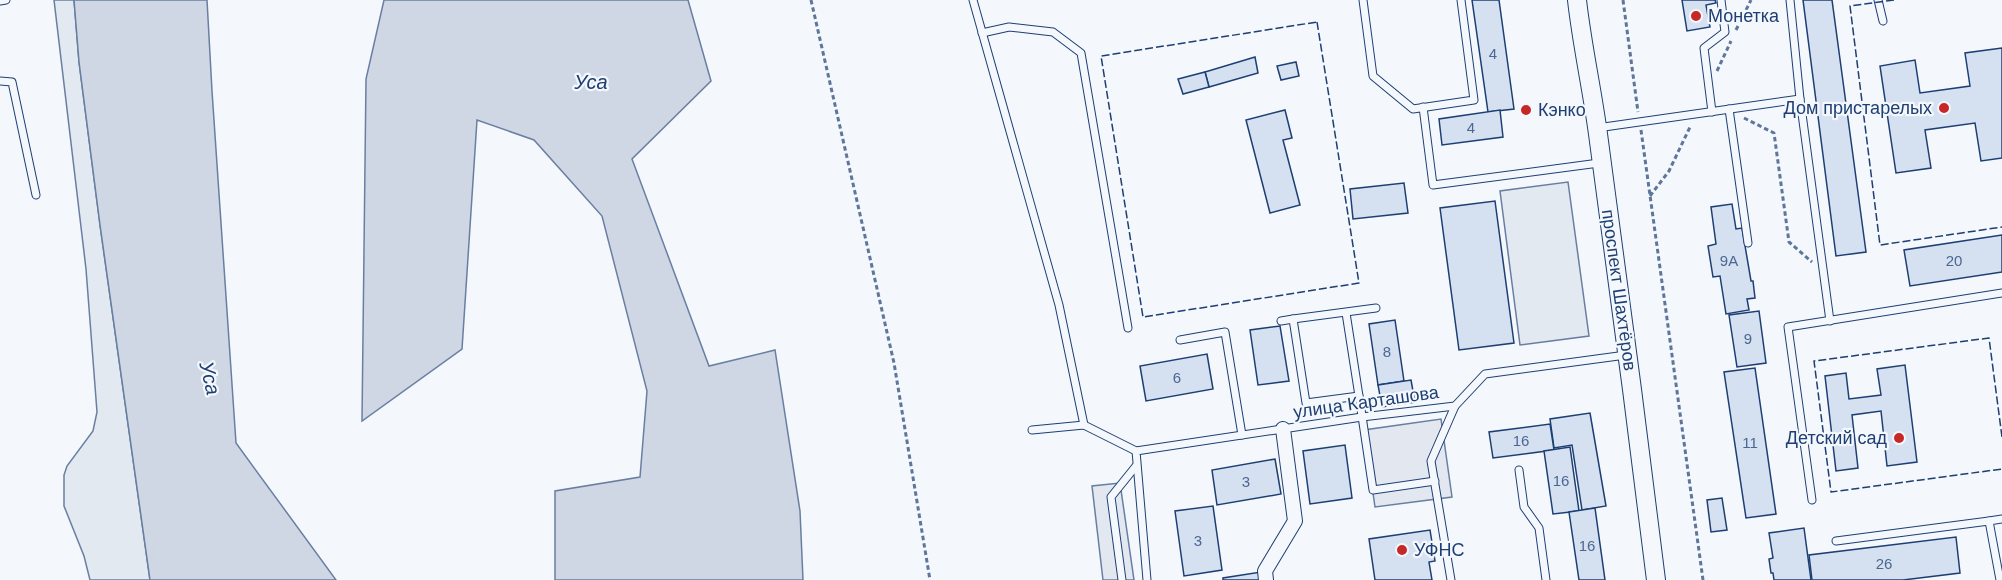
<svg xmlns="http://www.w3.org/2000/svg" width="2002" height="580" viewBox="0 0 2002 580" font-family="Arial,sans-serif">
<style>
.green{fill:#e3e9f0;stroke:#687fa3;stroke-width:1.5}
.parking{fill:#e3e8f0;stroke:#687fa3;stroke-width:1.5}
.water{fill:#cfd7e4;stroke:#687fa3;stroke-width:1.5}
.building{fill:#d5e0f0;stroke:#1d3f73;stroke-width:1.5}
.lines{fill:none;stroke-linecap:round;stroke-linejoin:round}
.lane-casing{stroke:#1d3f73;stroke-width:9}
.street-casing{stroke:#1d3f73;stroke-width:16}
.secondary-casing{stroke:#1d3f73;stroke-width:20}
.path{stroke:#5e769c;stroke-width:3;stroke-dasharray:4.5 3;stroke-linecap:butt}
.lane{stroke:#f4f7fb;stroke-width:7}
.street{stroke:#f4f7fb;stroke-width:14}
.secondary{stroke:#f4f7fb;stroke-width:18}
.fence{stroke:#1d3f73;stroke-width:1.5;stroke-dasharray:8 3;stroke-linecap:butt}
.poi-dot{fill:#c62828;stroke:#f4f7fb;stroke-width:2}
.labels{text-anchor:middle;stroke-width:4.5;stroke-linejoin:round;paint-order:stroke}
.number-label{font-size:15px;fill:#4b6792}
.poi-label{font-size:18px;fill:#1d3f73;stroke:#f4f7fb;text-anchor:start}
.street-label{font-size:18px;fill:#1d3f73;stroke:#f4f7fb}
.water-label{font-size:20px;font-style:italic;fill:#1d3f73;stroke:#f4f7fb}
</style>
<rect width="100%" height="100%" fill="#f4f7fb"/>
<!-- green -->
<g class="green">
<path d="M54 0H74L79 62 100 225 150 580H90L84 556 64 506V475L67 466 93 431 97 412 86 269Z"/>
<path d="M1568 182 1589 336 1520 345 1500 191Z"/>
</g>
<!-- parking -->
<g class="parking">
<path d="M1441 419 1452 497 1375 507 1364 430Z"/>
<path d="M1120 483 1134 580H1103L1092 486Z"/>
</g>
<!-- water -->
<g class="water">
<path d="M74 0H207L212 91 236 443 336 580H150L100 225 79 62Z"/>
<path d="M384 0H688L711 81 632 159 709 366 775 350 800 511 803 580H555V491L640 477 647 391 602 216 534 140 477 120 462 349 362 421 366 79Z"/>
</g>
<!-- building -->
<g class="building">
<path d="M1472 0H1499L1514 109 1488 112Z"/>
<path d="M1682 0H1715L1716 3 1706 5 1710 27 1687 31Z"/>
<path d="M1803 0H1832L1866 252 1836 256Z"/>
<path d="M2002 48V158L1981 161 1975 123 1925 130 1931 168 1896 173 1880 66 1915 60 1920 93 1970 86 1965 53Z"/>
<path d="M1255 57 1258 73 1209 87 1205 72Z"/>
<path d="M1296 62 1299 76 1281 80 1277 66Z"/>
<path d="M1205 72 1209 87 1183 94 1178 79Z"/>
<path d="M1285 110 1292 138 1283 140 1300 205 1270 213 1246 120Z"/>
<path d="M1500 110 1503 137 1442 145 1439 119Z"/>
<path d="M1404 183 1408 213 1353 219 1350 189Z"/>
<path d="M1495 201 1514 343 1459 350 1440 208Z"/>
<path d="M1732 204 1736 229 1742 228 1751 281H1753L1755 298 1747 299 1749 310 1726 314 1720 276 1713 277 1708 246 1716 244 1711 207Z"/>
<path d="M2002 235V272L1910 286 1904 250Z"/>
<path d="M1759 311 1766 363 1737 367 1729 315Z"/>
<path d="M1395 320 1404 381 1378 385 1369 324Z"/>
<path d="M1280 326 1289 381 1258 385 1250 330Z"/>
<path d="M1207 354 1213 389 1146 401 1140 366Z"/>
<path d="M1905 365 1917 462 1887 466 1881 411 1852 415 1858 468 1836 471 1825 376 1846 373 1849 399 1881 395 1877 369Z"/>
<path d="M1755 368 1776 514 1746 518 1724 372Z"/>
<path d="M1411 380 1415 402 1382 407 1378 385Z"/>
<path d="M1590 413 1606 506 1582 510 1572 445 1554 448 1550 419Z"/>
<path d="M1550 424 1554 450 1493 458 1489 432Z"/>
<path d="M1345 445 1352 498 1310 504 1303 451Z"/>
<path d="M1570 447 1579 511 1553 514 1544 451Z"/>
<path d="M1275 459 1281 494 1217 505 1212 470Z"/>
<path d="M1722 498 1727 530 1711 532 1707 500Z"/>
<path d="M1213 506 1222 570 1184 576 1175 511Z"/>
<path d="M1595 508 1605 580H1579L1569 512Z"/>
<path d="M1804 528 1811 580H1774L1773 573H1771L1769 559 1773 558 1769 533Z"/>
<path d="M1430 530 1435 561 1429 562 1432 580H1375L1369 539Z"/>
<path d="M1956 537 1960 573 1903 580H1812L1809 555Z"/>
<path d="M1261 572 1263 580H1223V578Z"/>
</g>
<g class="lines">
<!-- lane casing -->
<g class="lane-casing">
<g id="lane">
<path d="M973 0 1059 305 1084 425"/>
<path d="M1363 0 1373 76 1413 109 1474 100 1461 0"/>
<path d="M1790 0 1800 99"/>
<path d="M1878 0 1883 21"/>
<path d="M0 1 6 0"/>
<path d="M982 33 1009 27 1053 32 1081 53 1128 328"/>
<path d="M0 81 12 82 36 195"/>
<path d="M1423 107 1433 185 1599 163"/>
<path d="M1729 109 1748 243"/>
<path d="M1712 112 1704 48 1725 32 1721 0"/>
<path d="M1597 128 1800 99 1830 321"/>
<path d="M1346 313 1359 396"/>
<path d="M1293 319 1376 308"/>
<path d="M1281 321 1293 319 1306 403 1359 396 1373 490 1435 481"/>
<path d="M1180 340 1225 332 1242 435"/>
<path d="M1032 430 1084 425 1136 451"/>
<path d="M1519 470 1524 507 1539 528 1546 580"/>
<path d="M1812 500 1788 327 2002 293"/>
<path d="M1836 541 1989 521"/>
<path d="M1122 580 1111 497 1136 466"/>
<path d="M1147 580 1136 451 1362 417 1455 406 1485 374 1626 355"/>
<path d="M1451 580 1431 461 1455 406"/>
<path d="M2000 580 1989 521 2002 519"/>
</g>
</g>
<!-- street casing -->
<g class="street-casing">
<path id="street" d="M1266 580 1265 571 1295 521 1283 429"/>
</g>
<!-- secondary casing -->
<g class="secondary-casing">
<path id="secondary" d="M1577 0C1582 45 1592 89 1598 134 1618 283 1638 431 1656 580"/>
</g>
<!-- path -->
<g class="path">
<path d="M811 0 894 363 930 580"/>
<path d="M1623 0 1638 112"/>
<path d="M1736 30 1751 0"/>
<path d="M1717 71 1731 41"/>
<path d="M1744 118 1774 133 1789 242 1812 262"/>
<path d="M1641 130 1703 580"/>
<path d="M1650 196 1669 171 1691 125"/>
</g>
<!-- lane -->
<use href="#lane" class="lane"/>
<!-- street -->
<use href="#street" class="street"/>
<!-- secondary -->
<use href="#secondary" class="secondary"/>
<!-- fence -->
<g class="fence">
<path d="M1894 0 1850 6 1880 245 2002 227"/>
<path d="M1317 22 1359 283 1143 317 1101 56Z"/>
<path d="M2002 437 1989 338 1814 361 1831 492 2002 469"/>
</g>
</g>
<!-- markers -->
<g class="poi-dot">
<circle cx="1696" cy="16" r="6"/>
<circle cx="1944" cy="108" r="6"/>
<circle cx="1526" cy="110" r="6"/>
<circle cx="1899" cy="438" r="6"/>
<circle cx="1402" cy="550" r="6"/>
</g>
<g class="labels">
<!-- number labels -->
<g class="number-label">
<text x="1493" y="59">4</text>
<text x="1471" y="133">4</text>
<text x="1729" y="266">9А</text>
<text x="1954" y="266">20</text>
<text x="1748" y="344">9</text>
<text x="1387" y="357">8</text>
<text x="1177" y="383">6</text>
<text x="1521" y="446">16</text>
<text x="1750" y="448">11</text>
<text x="1561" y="486">16</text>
<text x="1246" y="487">3</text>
<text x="1198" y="546">3</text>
<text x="1587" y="551">16</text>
<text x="1884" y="569">26</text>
</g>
<!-- poi labels -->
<g class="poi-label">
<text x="1708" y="22">Монетка</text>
<text x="1932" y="114" text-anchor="end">Дом пристарелых</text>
<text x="1538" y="116">Кэнко</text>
<text x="1887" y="444" text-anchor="end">Детский сад</text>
<text x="1414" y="556">УФНС</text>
</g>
<!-- street labels -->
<g class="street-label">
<text transform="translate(1619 290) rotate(82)" y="6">проспект Шахтёров</text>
<text transform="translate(1366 402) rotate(-8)" y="6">улица Карташова</text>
</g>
<!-- water labels -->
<g class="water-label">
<text x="591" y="89">Уса</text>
<text transform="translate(210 378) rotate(76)" y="7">Уса</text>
</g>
</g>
</svg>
